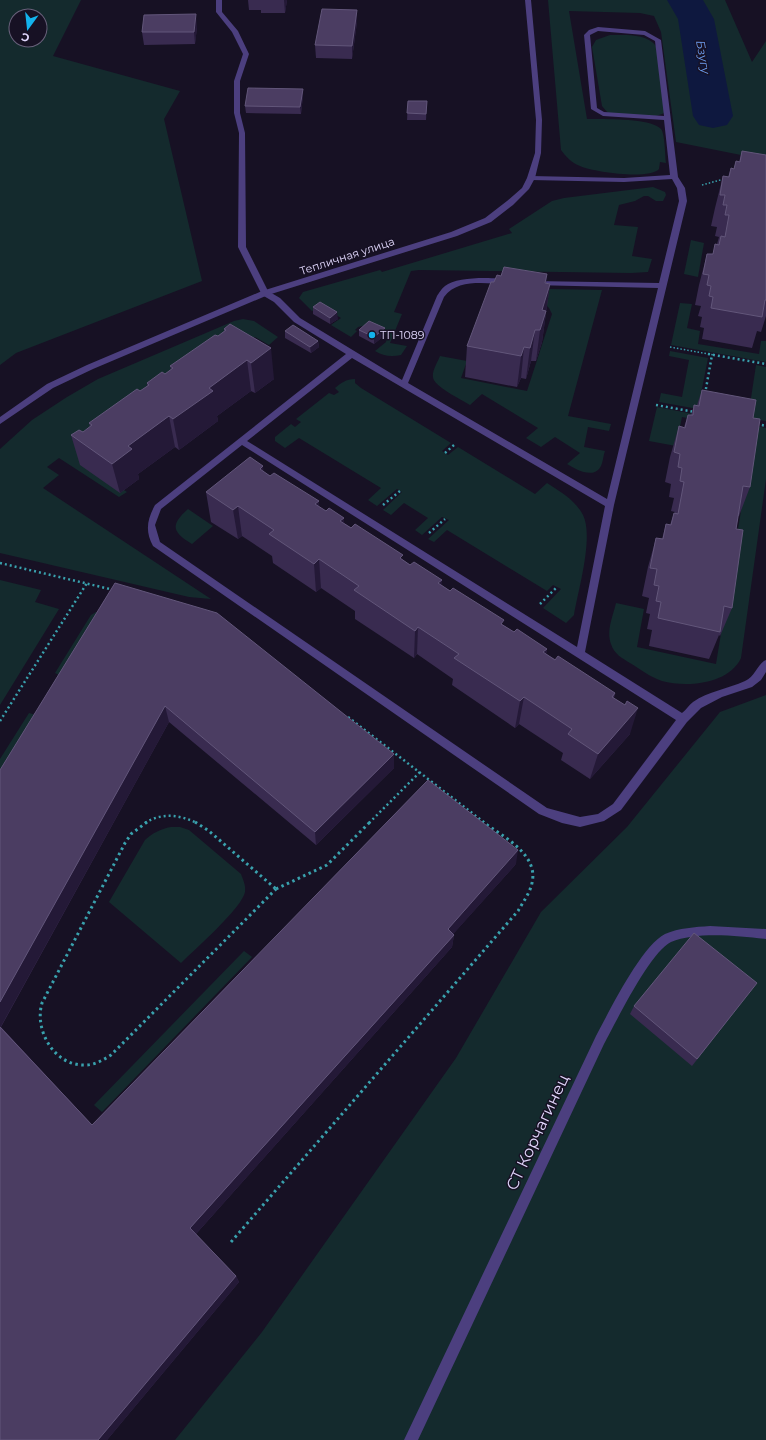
<svg xmlns="http://www.w3.org/2000/svg" width="766" height="1440" viewBox="0 0 766 1440" font-family="Montserrat,sans-serif">
<style>
.green{fill:#142a2d;fill-rule:evenodd}
.lines{fill:none;stroke-linecap:round;stroke-linejoin:round}
.river{fill:#0e183f;fill-rule:evenodd}
.path-far2{stroke:#39a1ad;stroke-width:1.5;stroke-dasharray:1.5 2;stroke-linecap:butt}
.path-far1{stroke:#39a1ad;stroke-width:2.5;stroke-dasharray:2 3;stroke-linecap:butt}
.path{stroke:#39a1ad;stroke-width:3;stroke-dasharray:2.5 3.5;stroke-linecap:butt}
.service{fill:#4c3f7f;fill-rule:evenodd}
.tertiary{fill:#4c3f7f;fill-rule:evenodd}
.wall{fill:#392b50}
.shaded-wall{fill:#241937}
.building{fill:#4b3d62;stroke:#62567a}
.poi-dot{fill:#13b2ec;stroke:#171124;stroke-width:1.5}
.labels{text-anchor:middle;stroke-width:3;stroke-linejoin:round;paint-order:stroke}
.far-street-label{font-size:11px;fill:#e1d7fc;stroke:#171124}
.far-poi-label{font-size:11px;fill:#e1d7fc;stroke:#171124;text-anchor:start}
.far-water-label{font-size:12px;font-style:italic;fill:#6d9ff3;stroke:#171124}
.near-street-label{font-size:16px;fill:#e1d7fc;stroke:#171124}
</style>
<rect width="100%" height="100%" fill="#171124"/>
<!-- green -->
<g class="green">
<path d="M0 0H81L53 56 180 91 164 119 202 281 16 353 0 365ZM16 16H40V40H16Z"/>
<path d="M548 0H725L752 62 766 41V163L756 158 676 142 661 32 654 16 640 13 569 11 587 119C602 119 652 118 661 129 665 134 665 155 666 163L660 162 659 169C649 180 593 172 580 166 572 163 566 157 561 150Z"/>
<path d="M610 35C624 35 647 33 656 46L667 111 662 114 656 116 608 113 602 106 592 47 596 40Z"/>
<path d="M653 187 665 192 666 195 663 201H656L648 196H644L635 201 619 205 614 225 638 227 632 256 652 259 648 272 631 273 419 270 411 271 394 312 402 314 390 343 407 346 401 355C391 357 383 356 375 351L386 342 388 335 367 325 358 327 355 330 357 331 351 337 331 325 341 318 321 306 312 311 299 298 303 292 380 270 382 272 512 233 509 229 552 201 564 198Z"/>
<path d="M691 240 704 243 698 277 684 274Z"/>
<path d="M500 288 602 290 568 416 611 424 609 431 588 427 584 447 605 451C603 456 603 465 599 469 591 478 575 469 567 464L580 453 555 437 541 447 526 438 538 428 482 394 470 405C462 400 433 386 433 377 432 371 437 363 440 356L467 361 461 378 527 391 552 314 549 308 544 303Z"/>
<path d="M680 303 692 304 687 328 700 331 698 344 759 354 761 341H766V362L671 345Z"/>
<path d="M243 319 254 321 278 337 269 345 255 337 83 463 127 492 119 497 59 458 47 467 59 475 43 488 211 599 189 597 0 553V449L32 420 67 397 98 379 234 321Z"/>
<path d="M670 351 708 358 698 409 659 402 661 393 682 397 689 360 669 356Z"/>
<path d="M756 365 766 367V421L748 418Z"/>
<path d="M355 379V383L361 388 451 443 442 451 448 455 458 447 535 494 547 483C561 492 575 500 583 515 594 537 578 591 574 615L566 623 543 608 561 589 553 585 547 591 447 530 434 542 428 539 449 520 442 517 422 535 415 530 428 518 404 503 391 515 383 510 402 492 397 489 377 506 368 500 381 488 299 438 285 448 275 441V437L291 424 295 427 301 422 296 419 329 393 334 395 339 392 335 388C341 383 346 379 355 379Z"/>
<path d="M657 407 766 428V479L741 658C729 684 687 688 662 681 650 677 640 669 630 663 622 658 614 654 611 644 606 631 613 616 616 603L644 609 637 647 716 664 754 431 682 417 676 446 649 441Z"/>
<path d="M188 509 213 526 192 544C172 532 170 525 188 509Z"/>
<path d="M0 580 41 590 35 602 59 609 0 705Z"/>
<path d="M96 612 100 613 61 676 55 673 91 615Z"/>
<path d="M766 695V1440H175L262 1332 456 1058 541 912 627 827 720 712Z"/>
<path d="M29 713 36 715 0 773V759Z"/>
<path d="M171 827H180L189 830 241 874C243 880 246 885 245 892 242 908 194 950 181 963L109 902 145 840C153 833 160 829 171 827Z"/>
<path d="M244 951 252 957 102 1112 94 1105Z"/>
</g>
<g class="lines">
<!-- river -->
<path class="river" d="M667 0H703L714 19 733 116 727 125 713 128 699 125 693 116 678 19Z"/>
<!-- path-far2 -->
<g class="path-far2">
<path d="M702 185 724 179"/>
<path d="M670 347 714 355"/>
</g>
<!-- path-far1 -->
<g class="path-far1">
<path d="M708 354 766 364"/>
<path d="M705 394 712 355"/>
<path d="M656 405 695 412"/>
<path d="M757 424 766 426"/>
<path d="M445 453 454 445"/>
<path d="M383 505 400 491"/>
<path d="M429 533 445 519"/>
<path d="M0 563 114 590"/>
<path d="M540 604 557 587"/>
<path d="M348 717 485 823"/>
<path d="M0 721 87 583"/>
<path d="M145 823C162 812 180 815 197 823"/>
<path d="M369 823 420 772"/>
</g>
<!-- path -->
<g class="path">
<path d="M147 822 131 834 125 843 42 1003C34 1030 54 1066 85 1065 95 1065 103 1060 111 1055L276 889"/>
<path d="M195 822 209 831 276 889"/>
<path d="M276 889 327 865 370 822"/>
<path d="M231 1242 518 911C523 902 530 893 532 883 539 854 502 836 483 822"/>
</g>
<!-- service -->
<g class="service">
<path d="M216 0H222V12L238 31 249 54 240 81V113L245 133 246 247 268 291 280 298 300 318 402 380 437 296C439 293 442 288 445 286 457 276 495 277 510 280L511 282 507 284C486 284 458 278 444 297L408 383 607 499 658 288 533 285 529 283 533 281 659 283 679 201 677 188 672 179 624 182 531 180 527 178 531 176 624 178 670 175 664 120 603 116 591 109 584 35 589 30 598 27 645 31 661 40 678 177 685 188 687 201 614 505 585 652 682 713C686 710 689 705 693 702 708 691 728 689 745 681 755 677 758 663 766 660V672L761 680 752 687 722 697 701 708 687 722 621 810 604 821 580 827 562 823 539 814 153 546C145 531 147 520 155 505L346 354 294 322 274 302 262 295 238 247 239 133 234 113V81L243 54 232 32 216 12ZM598 31 644 35 655 41 664 116 604 112 597 108 590 35ZM352 358 605 506 577 647 247 441ZM242 445 676 720 613 804 598 814 580 817 547 808 160 542 155 525 161 509Z"/>
<path d="M710 926 766 929V939C739 936 697 931 671 942 650 952 616 1022 604 1044L418 1440H404L596 1036C609 1012 641 946 665 934 679 928 695 927 710 926Z"/>
</g>
<!-- tertiary -->
<path class="tertiary" d="M525 0H531L542 120 541 153 535 178 529 189 513 205 491 222 457 236 268 295 93 369 53 388 0 424V417L47 384 87 365 262 291 451 232 485 218 507 201 522 188 527 178 535 153 536 120Z"/>
</g>
<!-- wall -->
<g class="wall">
<path d="M248 0H287L285 13H261V10H249Z"/>
<path d="M357 22 352 59 316 58 315 45Z"/>
<path d="M197 27 195 44 144 45 142 32Z"/>
<path d="M303 95 301 114 246 113 245 106Z"/>
<path d="M408 101H427L426 120H407Z"/>
<path d="M742 151 766 155V316L761 332 757 331 752 348 702 339 704 328 700 327 702 317 698 316 701 306 695 305 699 285 707 254H713L715 244H717L719 237 715 236 717 227 711 226 715 208 723 176 728 177 731 168 734 169 736 161 739 162Z"/>
<path d="M547 274 546 283 550 284 542 342 536 361H531L526 379 521 378 517 387 465 377 467 346 501 276Z"/>
<path d="M313 307 338 319 330 324 313 314Z"/>
<path d="M230 324 274 379 255 393 251 391 217 416 218 421 179 450 175 447 138 474 139 479 120 493 80 465 71 435 83 432 90 427 89 423 140 391 147 386V383L165 374 171 370 170 366 218 336 224 332V329Z"/>
<path d="M385 328V335L374 344 359 336V330Z"/>
<path d="M285 331 318 341 319 347 311 353 285 338Z"/>
<path d="M702 390 753 418 750 487 739 516H738L736 529 732 608 720 636 719 635 709 659 649 646 652 630 647 629 650 614 646 613 649 598 642 596 648 567 656 538 662 539 666 524 670 525 674 513H675V512L671 511 674 498 669 497 671 484 665 482 670 457 679 426 684 427 688 415H691L694 405H697Z"/>
<path d="M264 472 344 523 403 560 514 632 547 649 546 654 615 693 614 698 630 734 590 779 561 760 563 753 519 724 515 728 452 685 453 679 417 654 414 658 355 619V611L321 588 316 592 273 563 272 556 242 536 238 539 211 522 206 492Z"/>
<path d="M115 583 394 754V768L316 845 169 722 1 1027 92 1125 516 864 453 934 454 935 452 947 196 1234 236 1276 239 1282 107 1440H0V770Z"/>
<path d="M751 990 692 1066 630 1014 634 1006Z"/>
</g>
<!-- shaded-wall -->
<g class="shaded-wall">
<path d="M284 0H287L285 13Z"/>
<path d="M357 10V22L352 59V46Z"/>
<path d="M196 14 197 27 195 44 194 32Z"/>
<path d="M303 89V95L301 114 300 107Z"/>
<path d="M547 274 543 305 550 284 542 342 536 361 540 330H539L545 283Z"/>
<path d="M337 312 338 319 330 324V318Z"/>
<path d="M385 328V335L374 344V337Z"/>
<path d="M535 330 531 361 526 379 530 348Z"/>
<path d="M318 341 319 347 311 353 310 347Z"/>
<path d="M524 347 521 378 517 387 521 356Z"/>
<path d="M271 348 274 379 255 393 251 363Z"/>
<path d="M247 360 251 391 217 416 218 421 179 450 173 419 209 388Z"/>
<path d="M169 416 175 447 138 474 139 479 120 493 112 464 128 446Z"/>
<path d="M263 466 267 496 260 469Z"/>
<path d="M319 501 321 531 315 504Z"/>
<path d="M238 506 242 536 238 539 233 510Z"/>
<path d="M344 518 345 547 340 521Z"/>
<path d="M319 559 321 588 316 592 314 564Z"/>
<path d="M442 580 440 608 438 583Z"/>
<path d="M418 627 417 654 414 658 415 631Z"/>
<path d="M547 649 542 676 543 652Z"/>
<path d="M524 697 519 724 515 728 520 701Z"/>
<path d="M165 706 169 722 0 1028V1002Z"/>
<path d="M638 708 630 734 590 779 598 754Z"/>
<path d="M394 754V768L316 845 315 832Z"/>
<path d="M518 850 516 864 447 941 448 929Z"/>
<path d="M454 935 452 947 195 1235 190 1228Z"/>
<path d="M236 1276 239 1282 107 1440H98Z"/>
</g>
<!-- building -->
<g class="building">
<path d="M322 9 357 10 352 46 315 45Z"/>
<path d="M196 14 194 32H142L144 15Z"/>
<path d="M248 88 303 89 300 107 245 106Z"/>
<path d="M408 101H427L426 114 407 113Z"/>
<path d="M742 151 766 155V300H765L762 317 711 308 713 297 709 296 711 286 707 285 709 275 703 274 707 254H713L715 244 719 245 721 236 725 237 729 215H725L727 205H723L725 195H720L723 176 729 177 731 168 734 169 736 161 740 162Z"/>
<path d="M504 267 547 274 545 283 550 284 542 310 546 311 540 330H535L530 348 524 347 521 356 467 346 491 282H494L497 275 501 276Z"/>
<path d="M320 302 337 312 330 318 313 307Z"/>
<path d="M369 321 385 328 374 337 359 330Z"/>
<path d="M230 324 271 348 251 363 247 360 209 388 213 391 173 419 169 416 128 446 132 449 112 464 71 435 79 430 83 432 92 425 89 423 137 389 140 391 149 385 147 383 162 372 165 374 173 368 170 366 215 335 218 336 226 330 224 329Z"/>
<path d="M293 325 318 341 310 347 285 331Z"/>
<path d="M702 390 756 400 753 418 760 419 750 487 743 486 736 529 743 530 732 608 724 606 720 632 658 618 661 602 656 601 659 586 654 585 657 569 650 568 656 538 663 539 666 524 671 525 674 513 678 514 684 482 680 481 682 468 678 467 680 454 674 452 679 426 685 428 688 415H693L694 405 699 406Z"/>
<path d="M250 457 263 466 260 469 270 476 274 473 319 501 315 504 326 511 329 508 344 518 340 521 351 528 355 524 403 555 400 558 410 565 414 562 442 580 438 583 450 591 453 588 504 620 501 624 514 632 517 629 547 649 543 652 555 660 558 656 615 693 612 697 625 705 627 701 638 708 598 754 568 734 572 729 524 697 520 701 454 658 459 654 418 627 415 631 354 590 359 586 319 559 314 564 269 534 274 530 238 506 233 510 206 492Z"/>
<path d="M115 583 217 613 394 754 315 832 165 706 0 1002V770Z"/>
<path d="M428 780 518 850 448 929 454 935 190 1228 236 1276 98 1440H0V1027L92 1125Z"/>
<path d="M694 933 757 983 697 1059 634 1006Z"/>
</g>
<!-- markers -->
<circle class="poi-dot" cx="372" cy="335" r="4"/>
<g class="labels">
<!-- far-street labels -->
<g class="far-street-label">
<text transform="translate(347 256) rotate(-18)" y="4">Тепличная улица</text>
</g>
<!-- far-poi labels -->
<g class="far-poi-label">
<text x="380" y="339">ТП-1089</text>
</g>
<!-- far-water labels -->
<g class="far-water-label">
<text transform="translate(703 57) rotate(80)" y="4">Бзугу</text>
</g>
<!-- near-street labels -->
<g class="near-street-label">
<text transform="translate(537 1132) rotate(-65)" y="6">СТ Корчагинец</text>
</g>
</g>
<!-- north arrow -->
<g transform="translate(28 28) rotate(195)"><circle r="19" fill="#171124" stroke="#68607a"/>
<path d="M0-3L7 15L0 10L-7 15Z" fill="#13b2ec"/>
<text y="-6" font-size="11" font-weight="bold" text-anchor="middle" fill="#e1d7fc">С</text>
</g>
</svg>
